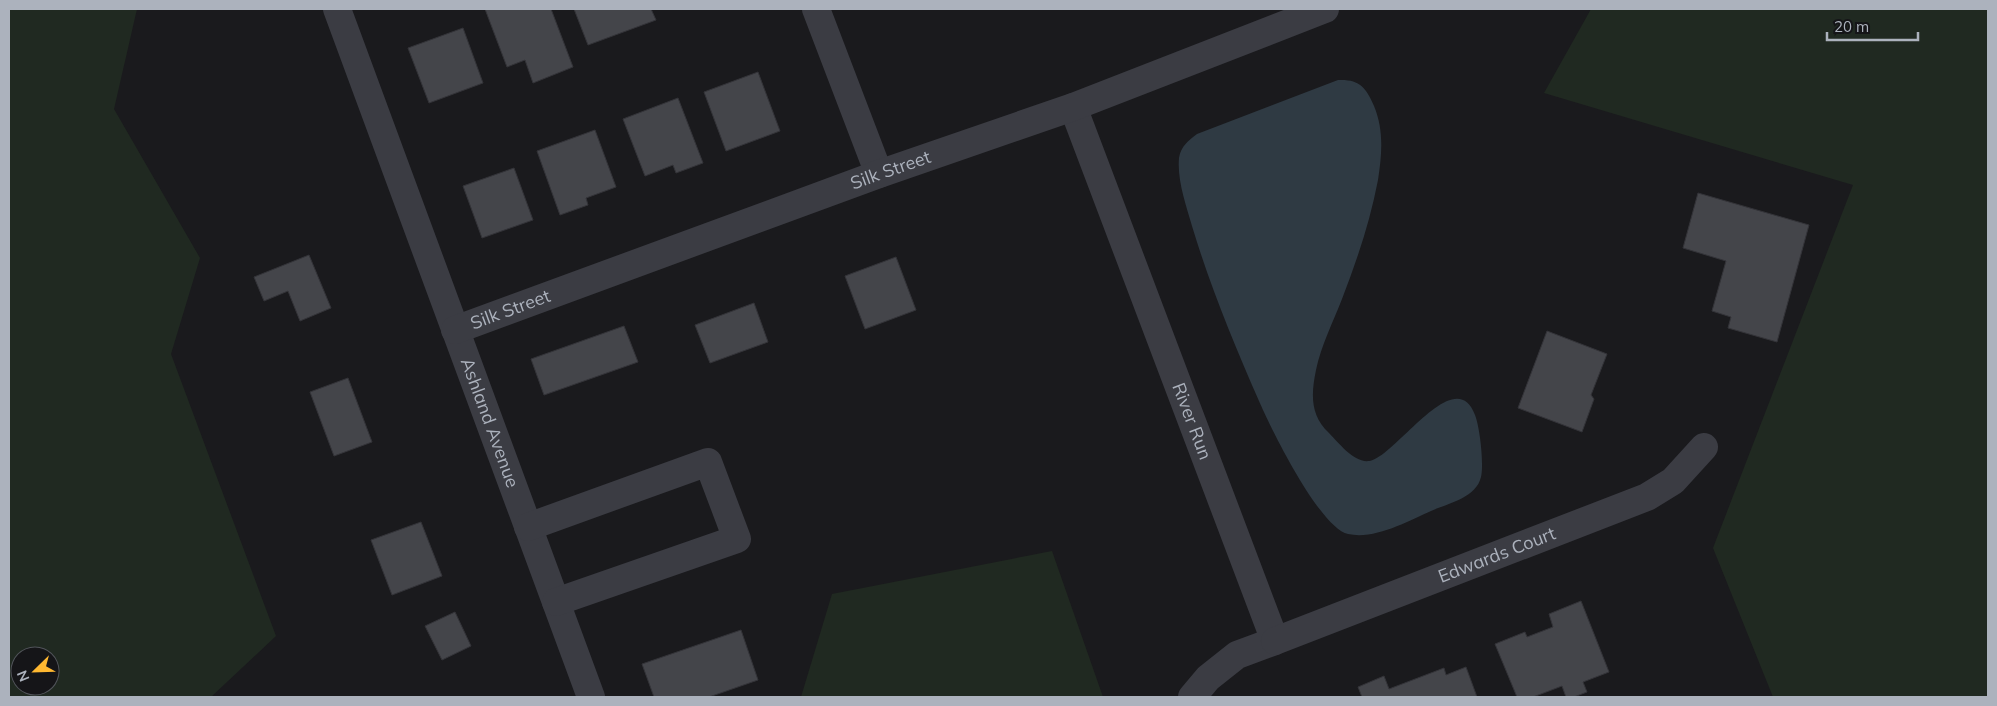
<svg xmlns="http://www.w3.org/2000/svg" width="1997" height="706" viewBox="0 0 1997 706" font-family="Mulish,sans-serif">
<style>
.green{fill:#202921;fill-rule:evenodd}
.water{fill:#2f3a43}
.building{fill:#44454a;stroke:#343439}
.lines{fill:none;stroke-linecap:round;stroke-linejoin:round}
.minor{stroke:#3b3c43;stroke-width:28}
.labels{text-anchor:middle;stroke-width:5;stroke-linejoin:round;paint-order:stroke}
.street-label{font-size:18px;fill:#acb2bd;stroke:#151518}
</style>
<rect width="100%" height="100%" fill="#1a1a1d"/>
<!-- green -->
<g class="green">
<path d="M9 9H137L114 109 200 258 171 354 276 636 211 697H9ZM20 656H50V686H20Z"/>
<path d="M1591 9H1988V697H1773L1713 548 1853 185 1544 93Z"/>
<path d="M1052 551 1103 697H801L832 594Z"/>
</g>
<!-- water -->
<path class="water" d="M1338 80C1359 79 1366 87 1374 106 1384 130 1382 154 1378 180 1370 222 1357 260 1342 299 1333 322 1321 346 1316 370 1311 394 1310 415 1329 433 1339 443 1354 463 1369 461 1394 459 1455 361 1475 415 1480 428 1484 464 1481 477 1476 498 1449 503 1431 511 1408 521 1375 540 1348 534 1320 528 1271 429 1259 401 1234 344 1210 286 1192 226 1186 205 1177 180 1179 158 1181 146 1188 141 1197 134Z"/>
<!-- building -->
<g class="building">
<path d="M485 9H551L573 67 533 83 525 60 507 67Z"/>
<path d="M574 9H651L656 20 588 45Z"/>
<path d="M463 28 483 83 429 103 408 48Z"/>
<path d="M758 72 780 131 726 151 704 92Z"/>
<path d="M678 98 703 163 676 173 673 165 645 176 623 119Z"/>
<path d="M595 130 616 187 586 198 588 205 560 215 537 151Z"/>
<path d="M514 168 533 220 482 238 463 186Z"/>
<path d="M1698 193 1809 225 1777 342 1728 328 1731 317 1712 311 1726 261 1683 248Z"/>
<path d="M309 255 331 308 300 321 288 291 264 301 254 277Z"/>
<path d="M896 257 916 310 865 329 845 276Z"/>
<path d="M754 303 768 342 710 363 695 325Z"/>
<path d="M624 326 638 362 544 395 531 359Z"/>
<path d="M1547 331 1607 354 1591 395 1594 399 1582 432 1518 408Z"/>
<path d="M348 378 372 442 334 456 310 392Z"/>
<path d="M421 522 442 576 392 595 371 540Z"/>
<path d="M1581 601 1609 672 1583 682 1587 692 1574 697H1566L1562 686 1533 697H1517L1495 644 1525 632 1527 637 1553 627 1549 614Z"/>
<path d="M455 612 471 646 442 660 425 626Z"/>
<path d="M741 630 758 680 709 697H654L642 664Z"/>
<path d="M1466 667 1477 697H1362L1358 687 1384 676 1389 689 1444 668 1446 675Z"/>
</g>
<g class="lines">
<!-- minor -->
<g class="minor">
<path id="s1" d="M337 9 591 697"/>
<path d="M816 9 879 174"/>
<path id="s2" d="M1073 107 1275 641 1237 655 1208 678 1192 697"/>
<path id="s3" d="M455 330 879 174 1073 107 1325 9"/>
<path d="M528 527 708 462 737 539 556 602"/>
<path id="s4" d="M1275 641 1647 497 1673 481 1704 447"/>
</g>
</g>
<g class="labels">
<!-- street labels -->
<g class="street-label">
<text dy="6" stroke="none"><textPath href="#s3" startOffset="464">Silk Street</textPath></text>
<text dy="6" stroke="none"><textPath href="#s3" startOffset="59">Silk Street</textPath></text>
<text dy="6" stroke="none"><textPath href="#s2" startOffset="336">River Run</textPath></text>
<text dy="6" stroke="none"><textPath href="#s1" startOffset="441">Ashland Avenue</textPath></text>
<text dy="6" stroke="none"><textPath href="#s4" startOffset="238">Edwards Court</textPath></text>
</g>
</g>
<!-- border -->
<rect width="1997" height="706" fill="none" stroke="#acb2bd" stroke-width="20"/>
<!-- north arrow -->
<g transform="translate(35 671) rotate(247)"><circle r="24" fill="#151518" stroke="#51545a"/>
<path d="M0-4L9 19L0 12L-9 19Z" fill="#ffb831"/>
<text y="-8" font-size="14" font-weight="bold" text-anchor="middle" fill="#acb2bd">N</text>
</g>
<!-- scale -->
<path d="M1827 32v8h91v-8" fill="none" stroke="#acb2bd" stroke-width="2.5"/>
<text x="1834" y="32" font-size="15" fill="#acb2bd" stroke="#151518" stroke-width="4" paint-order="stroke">20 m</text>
</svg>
